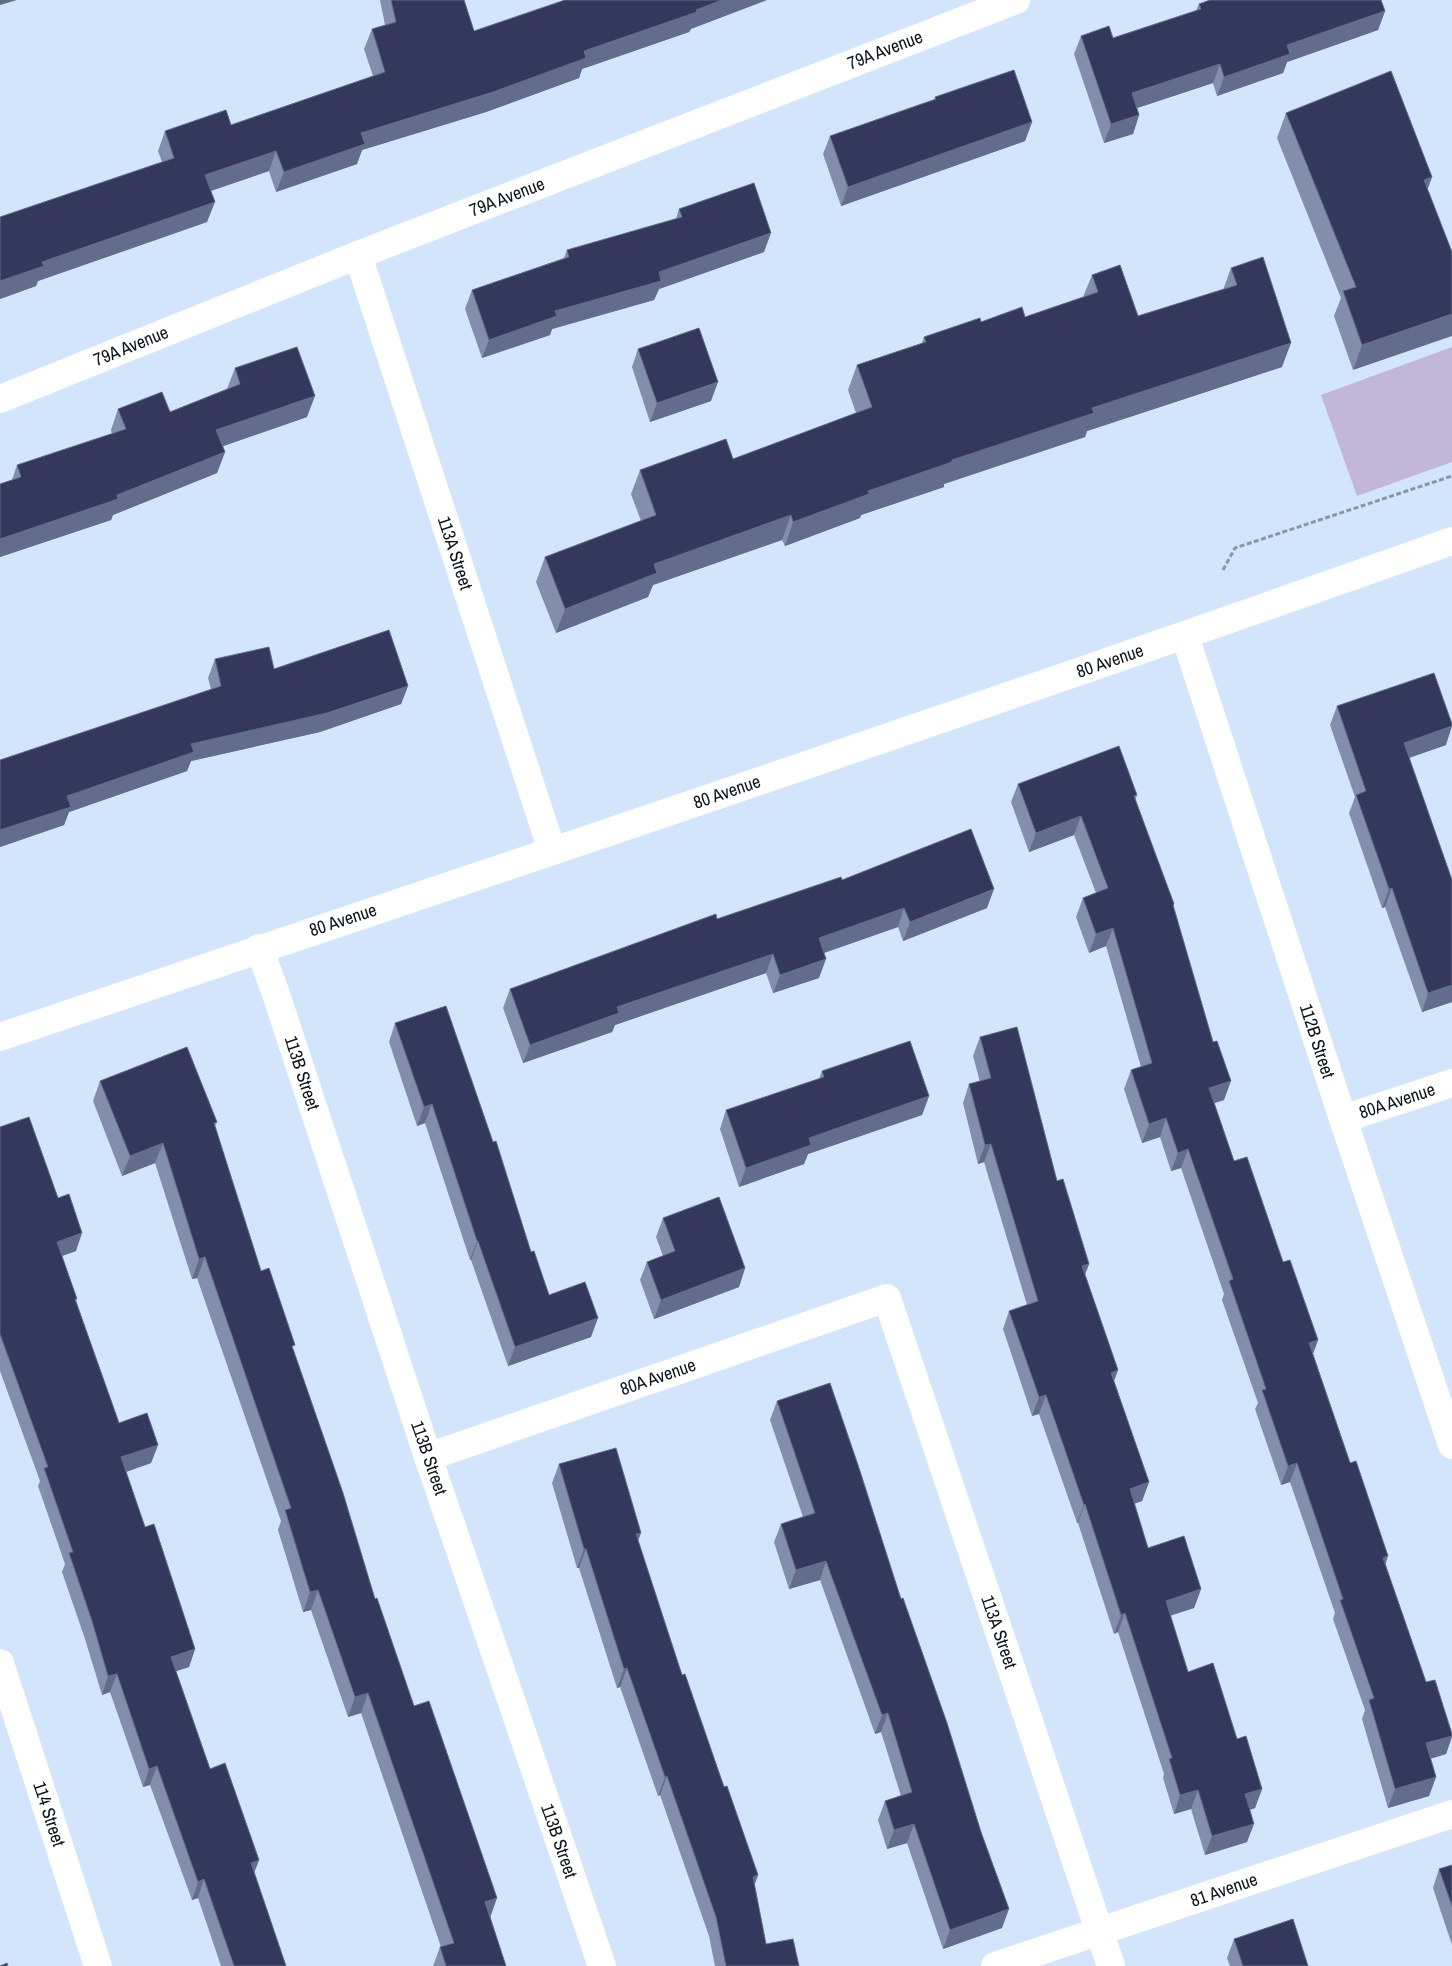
<svg xmlns="http://www.w3.org/2000/svg" width="1452" height="1966" viewBox="0 0 1452 1966" font-family="'Archivo Narrow',sans-serif">
<style>
.green{fill:#c2b7d7}
.lines{fill:none;stroke-linecap:round;stroke-linejoin:round}
.path{stroke:#8897a7;stroke-width:3;stroke-dasharray:5 2.5;stroke-linecap:butt}
.minor{stroke:#fff;stroke-width:28}
.tertiary{stroke:#fff;stroke-width:28}
.wall{fill:#838eac}
.shaded-wall{fill:#636c8c}
.building{fill:#34385c;stroke:#636c8c}
.labels{text-anchor:middle;stroke-width:5;stroke-linejoin:round;paint-order:stroke}
.street-label{font-size:18px;fill:#0d141b;stroke:#fff}
</style>
<rect width="100%" height="100%" fill="#d2e5fb"/>
<!-- green -->
<path class="green" d="M1452 347V462L1357 496 1321 395Z"/>
<g class="lines">
<!-- path -->
<path class="path" d="M1223 570 1235 548 1452 476"/>
<!-- minor -->
<g class="minor">
<path d="M358 255 552 851"/>
<path d="M0 399 358 255 1016 0"/>
<path d="M1185 636 1343 1119 1452 1445"/>
<path d="M259 948 276 994 428 1457 602 1966"/>
<path d="M1343 1119 1452 1083"/>
<path d="M428 1457 887 1298 1111 1966"/>
<path d="M0 1663 98 1966"/>
<path d="M995 1966 1452 1814"/>
</g>
<!-- tertiary -->
<path class="tertiary" d="M0 1037C185 974 370 913 556 850 855 749 1154 647 1452 541"/>
</g>
<!-- wall -->
<g class="wall">
<path d="M380 0H464L474 31 691 29 689 32 582 69 579 78 486 112 362 150 357 164 276 192 269 171 211 191 207 222 38 281 36 286 0 299V217L162 162 158 151 165 131 231 125 373 76 364 49 372 29 385 25Z"/>
<path d="M1199 4 1385 11 1378 30 1287 62 1283 73 1217 96 1213 83 1137 108 1139 115 1133 134 1104 143 1074 54 1081 36 1113 38 1196 11Z"/>
<path d="M935 97 1032 122 1025 141 841 206 823 154 830 136 934 100Z"/>
<path d="M1286 113 1432 177 1353 370 1334 316 1341 298 1277 138Z"/>
<path d="M679 209 764 252 659 289 654 300 552 329 550 335 482 358 465 309 472 290 564 258 567 250 676 219Z"/>
<path d="M1231 268 1282 367 1087 431 1085 437 944 484V487L861 515 860 518 785 546 782 540 653 585 648 597 556 633 536 582 545 557 641 521 631 494 640 470 733 459 856 413 848 390 857 365 922 343 924 337 981 322 1025 317 1083 297 1092 275 1138 316 1223 290Z"/>
<path d="M638 349 711 401 650 422 632 367Z"/>
<path d="M235 368 307 417 223 446 225 452 217 473 113 515 111 520 0 557V484L12 480 17 465 112 434 111 430 118 409 170 412 227 389Z"/>
<path d="M215 659 274 669 408 686 401 704 320 732 191 761 187 771 69 812 64 825 0 847 211 689 208 678Z"/>
<path d="M1337 706 1446 745 1409 758 1452 880V1002L1422 1012 1385 907 1382 908 1349 813 1355 797 1330 725Z"/>
<path d="M1018 784 1137 795 1135 801 1174 904 1173 907 1224 1100 1214 1103 1234 1161 1283 1262 1318 1340 1313 1354 1426 1682 1452 1734V1737L1446 1754 1430 1759 1436 1777 1429 1796 1388 1808 1362 1719 1365 1710 1333 1619 1335 1613 1290 1482 1281 1485 1255 1409 1258 1403 1222 1300 1224 1294 1181 1168 1171 1171 1160 1137 1142 1143 1124 1089 1131 1070 1141 1067 1106 946 1089 953 1076 917 1083 898 1096 893 1074 835 1029 852 1011 802Z"/>
<path d="M842 880 987 908 903 941 898 927 824 953 819 978 773 993 766 973 615 1025 612 1032 523 1063 503 1008 510 989 717 919Z"/>
<path d="M395 1023 531 1252 549 1295 591 1337 508 1366 471 1260H470L425 1123 417 1126 389 1042Z"/>
<path d="M980 1037 1057 1181 1089 1264 1085 1275 1118 1370 1114 1381 1149 1482 1142 1501 1134 1504 1148 1548 1201 1589 1194 1608 1170 1616 1188 1672 1237 1739 1262 1789 1255 1808 1250 1810 1247 1842 1205 1855 1191 1809 1174 1814 1163 1778 1164 1774 1118 1632 1114 1634 1078 1523H1077L1039 1414 1032 1416 1003 1329 1009 1311 1027 1305 984 1162 978 1164 963 1103 969 1084 980 1082 973 1056Z"/>
<path d="M822 1071 929 1096 922 1115 808 1154 804 1164 739 1187 720 1129 726 1110 819 1079Z"/>
<path d="M100 1081 217 1122 215 1126 261 1271 293 1350 375 1599 490 1917 506 1966H433L440 1947H441L361 1713 348 1717 311 1610 303 1612 278 1530 281 1521 197 1278 192 1279 155 1163 122 1176 93 1101Z"/>
<path d="M0 1127 76 1251 62 1256 77 1299 76 1301 119 1423 158 1445 151 1463 126 1472 145 1527 195 1649 189 1667 176 1671 210 1769 259 1860 254 1873 286 1966H221L198 1898 192 1900 150 1785 143 1787 110 1692 102 1695 85 1639 62 1572 65 1564 38 1486 40 1481 0 1371Z"/>
<path d="M663 1218 745 1268 739 1287 654 1319 640 1280 647 1262 663 1256 656 1237Z"/>
<path d="M777 1401 1002 1928 943 1949 907 1843 887 1849 878 1820 885 1801 901 1796 881 1732 875 1734 820 1580 789 1589 774 1542 781 1524 803 1517 770 1420Z"/>
<path d="M559 1464 638 1540 682 1675 758 1875 754 1886 766 1944 799 1966H715L709 1936 660 1795 658 1796 620 1687 617 1688 579 1568H577L552 1483Z"/>
<path d="M1452 1865V1945L1433 1888 1439 1869Z"/>
<path d="M1234 1939 1308 1966H1230L1227 1958Z"/>
</g>
<!-- shaded-wall -->
<g class="shaded-wall">
<path d="M0 0H17L0 5Z"/>
<path d="M722 0H767L691 29 689 32 582 69 579 78 486 112 362 150 357 164 276 192 284 172 361 133Z"/>
<path d="M1385 11 1378 30 1287 62 1283 73 1217 96 1224 77 1287 45Z"/>
<path d="M1220 64 1213 83 1125 112 1132 93Z"/>
<path d="M1139 115 1133 134 1104 143 1111 124Z"/>
<path d="M1032 122 1025 141 841 206 848 187Z"/>
<path d="M276 151 269 171 198 195 205 175Z"/>
<path d="M1432 177 1423 202 1424 180Z"/>
<path d="M215 202 207 222 38 281 36 286 0 299V281L42 262Z"/>
<path d="M771 233 764 252 659 289 654 300 552 329 550 335 482 358 489 340 555 311 659 272Z"/>
<path d="M1452 314V336L1353 370 1362 345Z"/>
<path d="M1291 343 1282 367 1087 431 1085 437 944 484V487L861 515 860 518 785 546 793 522 868 491 1092 408Z"/>
<path d="M718 382 711 401 650 422 657 403Z"/>
<path d="M315 396 307 417 209 451 216 430Z"/>
<path d="M225 452 217 473 113 515 111 520 0 557V539L117 495Z"/>
<path d="M791 515 782 540 653 585 648 597 556 633 565 609 654 564Z"/>
<path d="M408 686 401 704 320 732 191 761 187 771 69 812 64 825 0 847V830L67 796 191 744Z"/>
<path d="M1452 726 1446 745 1397 762 1404 743Z"/>
<path d="M1081 816 1074 835 1029 852 1036 833Z"/>
<path d="M1392 888 1385 907 1382 908 1389 889Z"/>
<path d="M994 889 987 908 903 941 910 922Z"/>
<path d="M904 908 898 927 812 957 819 938Z"/>
<path d="M1113 928 1106 946 1089 953 1096 934Z"/>
<path d="M773 954 766 973 615 1025 612 1032 523 1063 530 1045 617 1007Z"/>
<path d="M826 959 819 978 773 993 780 975Z"/>
<path d="M1452 985V1002L1422 1012 1428 993Z"/>
<path d="M1231 1081 1224 1100 1202 1107 1209 1088Z"/>
<path d="M929 1096 922 1115 808 1154 804 1164 739 1187 746 1168 809 1138Z"/>
<path d="M432 1104 425 1123 417 1126 424 1107Z"/>
<path d="M1166 1118 1160 1137 1142 1143 1149 1124Z"/>
<path d="M163 1143 155 1163 122 1176 130 1156Z"/>
<path d="M991 1144 984 1162 978 1164 985 1145Z"/>
<path d="M1188 1149 1181 1168 1171 1171 1178 1153Z"/>
<path d="M82 1233 76 1251 50 1260 57 1242Z"/>
<path d="M477 1241H478L471 1260H470Z"/>
<path d="M205 1257 197 1278 192 1279 199 1259Z"/>
<path d="M1089 1264 1082 1282V1266Z"/>
<path d="M745 1268 739 1287 654 1319 661 1300Z"/>
<path d="M598 1318 591 1337 508 1366 515 1347Z"/>
<path d="M1318 1340 1311 1359 1309 1343Z"/>
<path d="M1118 1370 1111 1389V1373Z"/>
<path d="M1046 1395 1039 1414 1032 1416 1039 1397Z"/>
<path d="M158 1445 151 1463 114 1476 121 1457Z"/>
<path d="M1297 1463 1290 1482 1281 1485 1288 1466Z"/>
<path d="M1149 1482 1142 1501 1123 1507 1130 1489Z"/>
<path d="M1085 1504 1078 1523H1077L1084 1505Z"/>
<path d="M641 1533 634 1552 636 1534Z"/>
<path d="M584 1549H586L579 1568H577Z"/>
<path d="M1388 1556 1382 1575 1383 1558Z"/>
<path d="M826 1561 820 1580 789 1589 796 1570Z"/>
<path d="M1201 1589 1194 1608 1159 1619 1166 1601Z"/>
<path d="M318 1590 311 1610 303 1612 310 1592Z"/>
<path d="M1125 1613 1118 1632 1114 1634 1121 1615Z"/>
<path d="M195 1649 189 1667 164 1675 171 1657Z"/>
<path d="M627 1668 620 1687 617 1688 624 1669Z"/>
<path d="M117 1674 110 1692 102 1695 108 1676Z"/>
<path d="M368 1693 361 1713 348 1717 355 1697Z"/>
<path d="M888 1713 881 1732 875 1734 882 1715Z"/>
<path d="M1452 1736 1446 1754 1419 1762 1426 1743Z"/>
<path d="M157 1766 150 1785 143 1787 149 1769Z"/>
<path d="M667 1776 660 1795 658 1796 665 1777Z"/>
<path d="M1436 1777 1429 1796 1388 1808 1395 1789Z"/>
<path d="M1262 1789 1255 1808 1238 1813 1245 1794Z"/>
<path d="M1198 1790 1191 1809 1174 1814 1180 1795Z"/>
<path d="M914 1824 907 1843 887 1849 894 1830Z"/>
<path d="M1254 1824 1247 1842 1205 1855 1212 1836Z"/>
<path d="M259 1860 252 1878 251 1863Z"/>
<path d="M758 1875 751 1894 753 1877Z"/>
<path d="M204 1879 198 1898 192 1900 198 1882Z"/>
<path d="M497 1898 490 1918 485 1902Z"/>
<path d="M1009 1909 1002 1928 943 1949 950 1930Z"/>
</g>
<!-- building -->
<g class="building">
<path d="M391 0H464L474 31 565 0H722L696 10 697 12 584 51 586 58 493 92 361 133 365 144 284 172 276 151 205 175 215 202 42 262 44 266 0 281V217L174 158 165 131 226 110 231 125 385 72 372 29 396 22Z"/>
<path d="M1210 0H1381L1385 11 1287 45 1290 54 1224 77 1220 64 1132 93 1139 115 1111 124 1081 36 1109 26 1113 38 1201 9 1199 4Z"/>
<path d="M1014 70 1032 122 848 187 830 136 936 99 935 97Z"/>
<path d="M1391 71 1432 177 1424 180 1452 252V314L1362 345 1343 291 1356 287 1286 113Z"/>
<path d="M754 183 771 233 659 272 661 281 555 311 557 316 489 340 472 290 569 257 567 250 682 217 679 209Z"/>
<path d="M1263 257 1291 343 1092 408 1094 413 952 460V462L868 491 869 494 793 522 791 515 654 564 657 573 565 609 545 557 656 515 640 470 726 439 733 459 872 407 857 365 926 342 924 337 980 318 981 322 1022 307 1025 317 1098 292 1092 275 1120 265 1138 316 1237 285 1231 268Z"/>
<path d="M699 328 718 382 657 403 638 349Z"/>
<path d="M297 347 315 396 216 430 225 452 117 495 118 499 0 539V484L21 477 17 465 126 429 118 409 162 392 170 412 240 384 235 368Z"/>
<path d="M389 630 408 686 327 713 191 744 194 752 67 796 71 807 0 830V760L221 686 215 659 269 647 274 669Z"/>
<path d="M1434 673 1452 724V726L1404 743 1452 880V985L1428 993 1392 888 1389 889 1356 795 1366 791 1337 706Z"/>
<path d="M1119 746 1137 795 1134 796 1174 904 1173 905 1213 1042 1217 1041 1231 1081 1209 1088 1234 1161 1247 1157 1283 1262 1290 1260 1318 1340 1309 1343 1350 1463 1356 1461 1388 1556 1383 1558 1426 1682 1435 1680 1452 1734V1736L1426 1743 1436 1777 1395 1789 1369 1700 1374 1698 1340 1600 1343 1599 1297 1463 1288 1466 1262 1390 1266 1389 1229 1281 1233 1279 1188 1149 1178 1153 1166 1118 1149 1124 1131 1070 1152 1063 1113 928 1096 934 1083 898 1108 888 1081 816 1036 833 1018 784Z"/>
<path d="M971 829 994 889 910 922 904 908 819 938 826 959 780 975 773 954 617 1007 619 1013 530 1045 510 989 716 914 717 919 841 877 842 880Z"/>
<path d="M446 1006 493 1142 496 1141 531 1252 534 1251 549 1295 585 1282 598 1318 515 1347 478 1241H477L432 1104 424 1107 395 1023Z"/>
<path d="M1017 1027 1057 1181 1063 1179 1089 1264 1082 1266 1118 1370 1111 1373 1149 1482 1130 1489 1148 1548 1184 1536 1201 1589 1166 1601 1188 1672 1213 1663 1237 1739 1246 1736 1262 1789 1245 1794 1254 1824 1212 1836 1198 1790 1180 1795 1169 1759 1172 1758 1125 1613 1121 1615 1085 1504 1084 1505 1046 1395 1039 1397 1009 1311 1038 1301 991 1144 985 1145 969 1084 991 1078 980 1037Z"/>
<path d="M910 1041 929 1096 809 1138 811 1145 746 1168 726 1110 824 1077 822 1071Z"/>
<path d="M187 1047 217 1122 214 1123 261 1271 269 1268 295 1345 292 1346 343 1493 375 1599 377 1598 414 1706 429 1701 497 1898 485 1902 506 1966H446L440 1947 454 1943 368 1693 355 1697 318 1590 310 1592 285 1510 291 1508 205 1257 199 1259 163 1143 130 1156 100 1081Z"/>
<path d="M29 1117 58 1198 69 1194 82 1233 57 1242 77 1299H75L119 1423 147 1413 158 1445 121 1457 145 1527 154 1524 195 1649 171 1657 210 1769 225 1763 259 1860 251 1863 286 1966H234L204 1879 198 1882 157 1766 149 1769 117 1674 108 1676 92 1621 69 1553 73 1552 44 1468 48 1467 0 1334V1127Z"/>
<path d="M719 1197 745 1268 661 1300 647 1262 675 1251 663 1218Z"/>
<path d="M830 1383 859 1468 901 1599 903 1598 947 1723 981 1832 1009 1909 950 1930 914 1824 894 1830 885 1801 912 1792 888 1713 882 1715 826 1561 796 1570 781 1524 815 1513 777 1401Z"/>
<path d="M616 1448 641 1533 636 1534 682 1675 685 1674 724 1787 727 1786 758 1875 753 1877 766 1944 793 1939 799 1966H726L716 1917 667 1776 665 1777 627 1668 624 1669 586 1549H584L559 1464Z"/>
<path d="M1452 1865V1906L1439 1869Z"/>
<path d="M1293 1919 1308 1966H1243L1234 1939Z"/>
<path d="M7 1963 8 1966H0Z"/>
</g>
<g class="labels">
<!-- street labels -->
<g class="street-label">
<text transform="translate(885 50) rotate(-21)" y="6">79A Avenue</text>
<text transform="translate(507 197) rotate(-21)" y="6">79A Avenue</text>
<text transform="translate(131 346) rotate(-22)" y="6">79A Avenue</text>
<text transform="translate(455 553) rotate(72)" y="6">113A Street</text>
<text transform="translate(1110 661) rotate(-19)" y="6">80 Avenue</text>
<text transform="translate(727 792) rotate(-19)" y="6">80 Avenue</text>
<text transform="translate(343 920) rotate(-18)" y="6">80 Avenue</text>
<text transform="translate(1317 1041) rotate(72)" y="6">112B Street</text>
<text transform="translate(302 1073) rotate(72)" y="6">113B Street</text>
<text transform="translate(1397 1101) rotate(-18)" y="6">80A Avenue</text>
<text transform="translate(658 1377) rotate(-19)" y="6">80A Avenue</text>
<text transform="translate(429 1458) rotate(71)" y="6">113B Street</text>
<text transform="translate(999 1632) rotate(71)" y="6">113A Street</text>
<text transform="translate(49 1814) rotate(72)" y="6">114 Street</text>
<text transform="translate(559 1841) rotate(71)" y="6">113B Street</text>
<text transform="translate(1224 1890) rotate(-19)" y="6">81 Avenue</text>
</g>
</g>
</svg>
